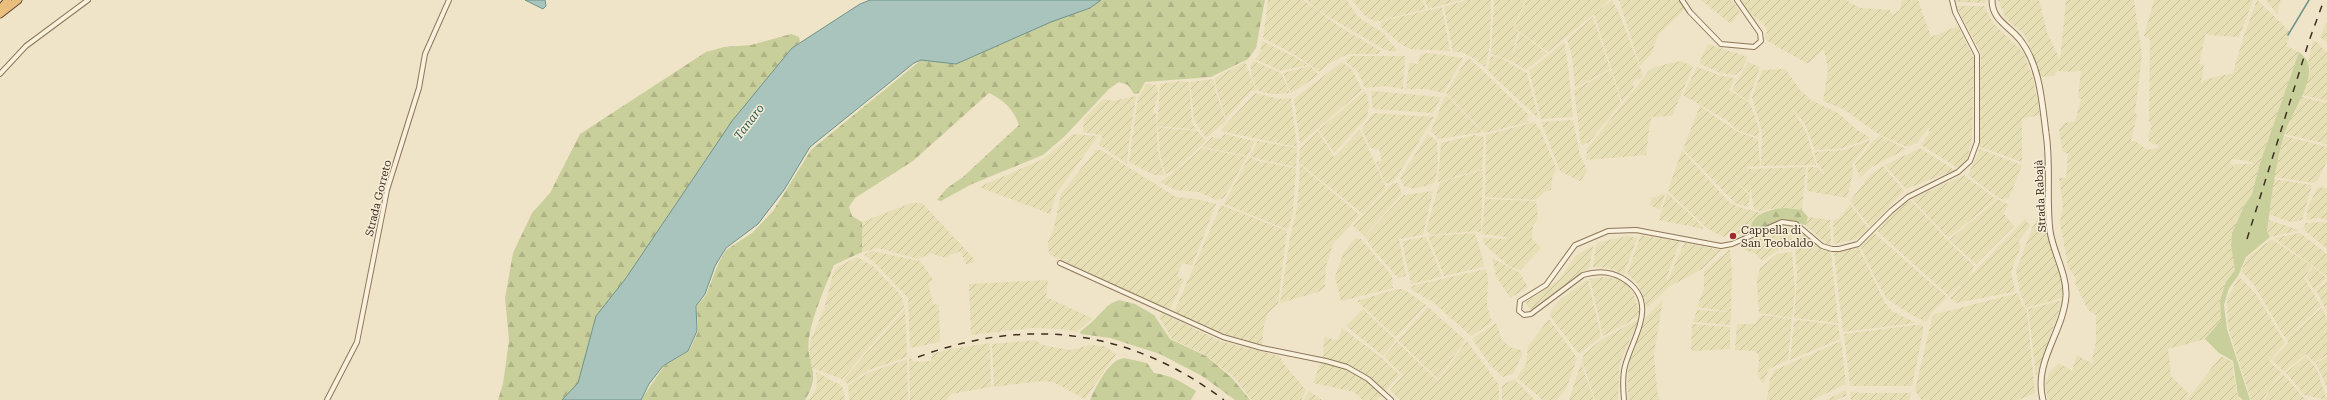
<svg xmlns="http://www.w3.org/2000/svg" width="2327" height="400" viewBox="0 0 2327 400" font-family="'Roboto Serif',serif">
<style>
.farmland{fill:url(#farmland-furrows);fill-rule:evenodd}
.grass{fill:#c9cf9b}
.forest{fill:url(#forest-firs)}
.water{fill:#a9c4bc;stroke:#6f938a}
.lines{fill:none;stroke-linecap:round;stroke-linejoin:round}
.stream{stroke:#6f938a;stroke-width:1.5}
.minor-casing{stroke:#8d765c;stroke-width:6}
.tertiary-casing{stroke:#8d765c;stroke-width:7}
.trunk-casing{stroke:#5b4430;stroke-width:9}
.minor{stroke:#faf1dc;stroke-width:4}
.tertiary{stroke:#faf1dc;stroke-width:5}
.trunk{stroke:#eabe7c;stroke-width:7}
.rail{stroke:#3d2e20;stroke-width:1.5;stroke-dasharray:7 7;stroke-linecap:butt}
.poi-dot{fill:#9e2a2b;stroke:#f7eed8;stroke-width:1.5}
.labels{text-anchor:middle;stroke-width:3;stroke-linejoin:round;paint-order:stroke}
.street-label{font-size:11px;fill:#3d2e20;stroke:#f7eed8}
.poi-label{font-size:11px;fill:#3d2e20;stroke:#f7eed8;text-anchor:start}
.water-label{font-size:12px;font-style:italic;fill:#2f5d5a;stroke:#f7eed8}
</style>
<defs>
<pattern id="farmland-furrows" width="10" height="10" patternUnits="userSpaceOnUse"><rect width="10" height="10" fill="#e6deb5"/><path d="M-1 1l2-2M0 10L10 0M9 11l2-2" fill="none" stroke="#c6bf9b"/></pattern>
<pattern id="forest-firs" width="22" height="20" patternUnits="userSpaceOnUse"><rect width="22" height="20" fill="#c9cf9b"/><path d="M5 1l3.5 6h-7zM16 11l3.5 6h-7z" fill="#aeb285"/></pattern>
</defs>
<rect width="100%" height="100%" fill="#f0e4c8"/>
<!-- farmland -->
<g class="farmland">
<path d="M1268 0H1303L1342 28 1381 51 1378 54H1348L1328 64 1320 72 1295 55 1263 38Z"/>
<path d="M1307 0H1347L1358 17 1382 32 1397 50 1394 52 1383 49 1316 9Z"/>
<path d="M1352 0H1422L1426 9 1375 22 1364 15Z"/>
<path d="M1425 0H1461L1428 9Z"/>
<path d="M1466 0H1491L1490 46 1485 67 1470 56 1461 52H1453L1444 7Z"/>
<path d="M1494 0H1526L1513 28 1518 32 1511 60 1520 33 1547 53 1526 70 1511 61 1491 54Z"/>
<path d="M1527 0H1609L1596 13 1612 0 1620 15 1643 76 1639 80 1637 78 1633 82 1634 87 1622 102 1594 14 1548 52 1514 28Z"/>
<path d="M1619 0H1680L1685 9 1658 35 1651 54 1640 66Z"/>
<path d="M1701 0H1732L1740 12 1731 24Z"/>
<path d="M1741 0H1846L1860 8 1890 10 1892 15 1900 10 1902 0H1918L1931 37 1958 26 1974 59 1972 138 1967 160 1958 168 1921 145 1928 135 1930 126 1917 143 1907 147 1880 135 1843 109 1823 101 1828 70 1824 49 1808 64 1764 39 1767 32 1764 24 1752 15Z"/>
<path d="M1956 0H1986L1985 3 1956 2Z"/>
<path d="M1998 0H2039L2047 32 2060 60 2066 0H2134L2142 55 2135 112 2137 115 2131 141H2135L2148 150 2158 148V145L2149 142 2148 136 2152 126 2149 121 2150 40 2144 36 2154 0H2253L2239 37 2208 35 2206 33 2199 64 2204 65 2201 84 2204 80 2233 73 2243 38 2257 0 2291 33 2286 46 2299 52 2260 163 2252 194 2244 206 2232 233 2231 245 2235 270 2226 282 2220 300 2221 320 2205 339 2168 349 2171 376 2189 394 2185 400H2048L2045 386 2049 372 2059 363 2072 371 2077 355 2093 364 2092 359 2096 342V315L2088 310 2075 283 2076 278 2068 267 2060 222 2063 205 2059 178H2066L2068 154 2063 152 2059 131 2064 123 2075 121 2081 99 2078 98 2081 70 2075 72 2057 71 2054 76 2040 77 2028 41 2023 33 2006 19ZM2232 159 2248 161 2254 164H2236L2234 167 2230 162Z"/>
<path d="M2266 0H2281L2277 14Z"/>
<path d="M1956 6H1984L1993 23 2023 52 2033 79 2040 115 2022 119V162L1978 146 1981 53Z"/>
<path d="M1442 7 1450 51 1411 49 1402 45 1380 26 1382 21Z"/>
<path d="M1593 17 1610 69 1575 88 1572 56 1567 39Z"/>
<path d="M2327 22V42L2320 37Z"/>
<path d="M1262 41 1295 57 1308 65 1281 71 1255 59 1260 53Z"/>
<path d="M2313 41 2317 42 2327 53V101L2302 95 2310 70 2308 60Z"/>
<path d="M1564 42 1568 65 1573 117 1541 119 1529 71Z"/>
<path d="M1708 44 1748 57 1742 69 1735 75 1720 73 1699 63Z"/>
<path d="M1428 53 1463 58 1443 93 1427 89H1406L1409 63 1418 64 1420 55Z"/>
<path d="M1351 56H1405L1403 89 1385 86 1365 88 1358 72 1345 61Z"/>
<path d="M1491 56 1501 58 1527 73 1539 119 1487 70Z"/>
<path d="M1470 59 1529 115 1526 119 1529 122 1485 133 1446 93 1466 60Z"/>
<path d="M1254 61 1281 73 1290 93 1273 94 1261 92 1256 88 1251 74V65Z"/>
<path d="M1681 61 1693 66 1672 116 1652 117 1650 122 1646 155 1586 160 1587 149 1648 72 1654 67Z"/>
<path d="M1245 62 1256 90 1251 91 1226 119 1216 87 1215 78Z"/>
<path d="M1342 62 1352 70 1362 90 1300 144 1294 99Z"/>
<path d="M1748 62 1760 67 1748 101 1732 90Z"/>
<path d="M1310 66 1319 75 1291 93 1283 73Z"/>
<path d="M1697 67 1721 76 1735 78 1729 90 1750 103 1759 129 1758 137 1739 131 1726 120 1683 95Z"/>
<path d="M1785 69 1801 91 1811 100 1838 113 1857 130 1871 138 1840 149 1815 150 1805 124 1790 105 1806 132 1816 165 1761 166 1762 131 1752 98 1762 70Z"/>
<path d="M1611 70 1621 103 1589 142 1581 146 1574 90Z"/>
<path d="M1214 79 1215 90 1226 121 1206 138 1194 120 1190 82Z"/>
<path d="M1181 81 1189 82 1192 122 1196 130 1157 126 1160 84Z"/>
<path d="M1146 84 1157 85 1158 94 1153 113 1156 114 1158 151 1164 175H1154L1129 162 1138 98Z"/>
<path d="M1364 91 1367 95 1369 105 1367 117 1334 153 1319 130Z"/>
<path d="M1371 91 1441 97 1433 113 1373 109Z"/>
<path d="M1255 93 1279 99 1291 98 1297 147 1220 131Z"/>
<path d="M1136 96 1129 142 1127 164 1098 144 1102 139 1101 135 1083 132 1084 119 1103 99 1113 101Z"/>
<path d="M1445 96 1448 97 1483 132 1438 139 1431 131Z"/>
<path d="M2302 97 2327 103V144L2285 134 2291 116 2299 104Z"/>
<path d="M1700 106 1738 132 1758 139 1760 166 1747 167 1748 175V169L1806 167 1802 210 1787 208 1769 209 1762 212 1754 209 1750 186V194L1729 175 1750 196 1748 207 1735 203 1683 149Z"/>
<path d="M1373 113 1434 117 1394 181 1389 183H1385L1376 162 1382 161 1379 149 1370 148 1362 129Z"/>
<path d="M1573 120 1580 155 1586 167 1587 172 1580 181 1560 171 1541 122Z"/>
<path d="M1534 122 1541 131 1556 168 1552 178 1551 190 1544 192 1536 200 1485 197 1486 135Z"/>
<path d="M1158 127 1197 131 1206 141 1175 170 1165 174 1160 153Z"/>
<path d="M1360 130 1386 188 1363 214 1299 163 1300 149 1318 131 1334 157Z"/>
<path d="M1073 134 1098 136 1056 194 1050 214 979 187 1043 159Z"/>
<path d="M1224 134 1255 141 1247 156 1203 147 1212 137 1221 139Z"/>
<path d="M1428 134 1437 141 1438 165 1435 183 1414 189 1404 186 1400 178Z"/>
<path d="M1475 135 1484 137 1482 169 1438 182 1441 143Z"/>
<path d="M1880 136 1906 149 1872 167 1860 178 1855 164 1874 140Z"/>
<path d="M2284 136 2327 147V161L2317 181 2313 183 2274 177Z"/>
<path d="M1871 140 1852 164 1853 173 1847 198 1807 191 1808 167H1817L1823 174H1825L1817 163 1814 152 1843 150Z"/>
<path d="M1258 141 1297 148 1296 167 1261 160 1250 156Z"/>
<path d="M1202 148 1247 157 1224 198 1216 200 1199 192 1175 190 1160 182 1173 173Z"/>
<path d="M1920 148 1955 170 1906 189 1885 165Z"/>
<path d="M1980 149 2022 165 2009 198 2000 199 1968 175Z"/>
<path d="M1096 150H1101L1176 197 1197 199 1216 204 1192 266 1182 263 1177 276 1184 280 1170 309 1152 303 1049 254 1048 242 1054 228 1061 194Z"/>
<path d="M1682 150 1728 201 1736 206 1761 213 1750 226 1747 225 1745 231 1739 235 1731 231 1724 237 1708 229 1668 191Z"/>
<path d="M1249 157 1258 161 1296 168 1293 213 1288 230 1224 204Z"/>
<path d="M1300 165 1360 215 1333 244 1326 266 1325 287 1318 292 1280 303 1290 237 1297 209Z"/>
<path d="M1883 166 1904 191 1870 227 1850 201 1870 175Z"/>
<path d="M1483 170 1481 233 1476 231 1431 235 1426 230 1440 182Z"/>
<path d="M1964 175 1996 199 1948 238 1912 199Z"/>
<path d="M2274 179 2312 185 2302 220 2290 222 2269 214Z"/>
<path d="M1393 183H1398L1402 194 1364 236 1353 226Z"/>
<path d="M2318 187 2327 188V220L2320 218 2306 220 2308 206Z"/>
<path d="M1433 191 1423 235 1399 239 1406 276 1398 278 1372 248 1365 236 1404 195Z"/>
<path d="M1665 193 1660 210 1650 205 1652 198Z"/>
<path d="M1667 193 1696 220 1704 229 1659 220Z"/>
<path d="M1485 199 1536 201 1538 218 1533 226 1532 239 1541 248 1520 270 1510 267 1486 246 1482 238 1505 239 1507 237 1482 234Z"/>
<path d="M1998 199 2009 205 2003 213 2014 226 1976 264 1949 240Z"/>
<path d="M1911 200 1951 244 1974 266 1968 278 2025 219 2030 226 2018 242 2021 246 2011 272 2015 290 2013 292 1956 303 1950 298 1966 279 1949 296 1877 231 1891 214Z"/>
<path d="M911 203H922L975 260 972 263 966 264 960 251 945 258 931 253 918 259 878 248 862 252V222Z"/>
<path d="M1850 204 1869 229 1857 239 1834 244 1833 221 1841 217Z"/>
<path d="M1221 205 1287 231 1278 304 1268 313 1264 325 1262 345 1220 333 1174 312Z"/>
<path d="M2046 208 2051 243 2063 287 2062 298 2026 308 2020 293 2016 271 2032 228Z"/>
<path d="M1808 217 1830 220 1831 244 1829 246 1805 225Z"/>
<path d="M2269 220 2298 230 2297 231 2270 237 2267 232Z"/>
<path d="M2321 222 2327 223V249L2303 229 2306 223Z"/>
<path d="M1782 225 1791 227 1792 248 1780 249 1762 261 1756 254 1742 249 1739 245Z"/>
<path d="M1794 226 1803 231 1819 247 1831 252 1838 323 1794 318 1797 277Z"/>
<path d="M1475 233 1484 263 1483 267 1444 276 1428 236Z"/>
<path d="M1874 233 1947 297 1933 311 1926 322 1910 314 1887 299 1876 280 1860 246Z"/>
<path d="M2300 233 2327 254V276L2274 238Z"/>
<path d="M1641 235 1680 242 1666 279 1668 280 1684 243 1722 250 1702 269 1669 287 1647 308 1638 284 1627 274Z"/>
<path d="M1627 236 1637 238 1624 274 1609 268 1593 267 1596 245 1600 242Z"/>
<path d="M1426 237 1442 277 1411 284 1402 241Z"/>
<path d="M1355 238 1361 239 1392 276 1393 288 1341 301 1335 277 1343 254Z"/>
<path d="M2272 239 2312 266 2304 278 2321 306 2287 338 2284 336 2254 285 2241 271 2247 258Z"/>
<path d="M1593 246 1589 269 1573 278 1541 306 1533 310 1528 308 1526 302 1559 280 1575 256Z"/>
<path d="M1858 246 1885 303 1892 311 1916 323 1843 332 1834 253Z"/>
<path d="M1730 249 1732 272 1731 312 1697 307 1704 288V271Z"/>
<path d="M871 251 920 261 933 280 928 283 933 304 939 305 940 340 936 343 910 348 908 298 874 262 864 255Z"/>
<path d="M1792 252 1795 291 1792 318 1759 313 1757 282 1760 268 1777 254Z"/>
<path d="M857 257 873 266 899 293 903 300 904 307 842 379 812 368 809 356 811 339 824 309 833 274 837 267Z"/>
<path d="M1492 258 1520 273 1528 287 1510 298 1496 276Z"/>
<path d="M2313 267 2327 278 2314 290 2306 277Z"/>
<path d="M1486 269 1488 279 1487 307 1492 322 1471 336 1434 303 1412 290 1411 286Z"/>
<path d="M1603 277 1614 278 1624 282 1633 293 1640 313 1629 322 1603 336 1590 279Z"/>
<path d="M2239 277 2256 294 2285 343 2269 361 2282 373 2273 382 2263 400H2251L2228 327 2227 299Z"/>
<path d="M1588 279 1601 337 1579 354 1550 316 1551 310 1561 299Z"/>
<path d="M1048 280 1046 297 1092 318 1077 332 1063 329 1031 328 971 335 969 284Z"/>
<path d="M2327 281V312L2316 290Z"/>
<path d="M1397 289H1403L1426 305 1396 337 1357 301Z"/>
<path d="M2018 293 2022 305 2027 310 2035 393 2018 400H1921L1915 390 1932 318 1936 314Z"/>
<path d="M1663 300 1654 353 1657 391 1660 400H1628V369L1631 356 1646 317Z"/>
<path d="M2063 300 2046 347 2036 376 2028 309Z"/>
<path d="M1428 307 1465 340 1438 379 1398 340Z"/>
<path d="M2322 308 2327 318V355L2314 363 2306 354 2284 372 2272 360 2288 343 2287 339Z"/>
<path d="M905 309 907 357 869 370 848 384 843 380Z"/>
<path d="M1363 309 1396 340 1383 356 1346 326Z"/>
<path d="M1697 310 1731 312 1730 325 1693 322Z"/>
<path d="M1162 313 1220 341 1280 356 1283 363 1306 390 1301 400H1252L1234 377 1204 354 1172 339 1159 317Z"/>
<path d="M1763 315 1792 319 1788 360 1769 369 1763 384 1758 375 1759 356 1755 351 1735 350 1737 324H1755L1759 317Z"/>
<path d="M1549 319 1577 358 1566 389 1557 400H1543L1517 378 1526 364 1528 346Z"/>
<path d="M1639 319 1620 362 1618 400H1595L1584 367 1582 360 1584 354 1601 340Z"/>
<path d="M1798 320 1838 325 1840 339 1790 360 1794 322Z"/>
<path d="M1496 323 1502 340 1510 347 1521 350 1522 355 1513 374 1503 377 1490 365 1472 339Z"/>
<path d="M1692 324 1730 327V349L1691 351Z"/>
<path d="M1915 325H1923V332L1912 386H1850L1844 334Z"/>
<path d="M1342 328 1382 358 1400 375 1377 400H1363L1354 392 1313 383 1323 357 1324 337 1338 340Z"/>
<path d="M1036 340 1042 345 1070 350 1090 345 1104 346 1116 354 1085 399 1053 382 1041 381 994 387 992 344Z"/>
<path d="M1467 341 1499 385V400H1400L1390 390 1403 375 1384 357 1397 342 1438 381Z"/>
<path d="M1841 341 1846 384 1812 400H1767L1770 378 1775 370Z"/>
<path d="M990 343 991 387 951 394 946 400H910L909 357 915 362 931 361 932 354 950 349Z"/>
<path d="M2221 356 2232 362 2237 394 2240 400H2187Z"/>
<path d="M2306 356 2317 370 2327 400 2304 395 2286 373Z"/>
<path d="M2327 357V388L2316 363Z"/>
<path d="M907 359 908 400H849L848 385 868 373Z"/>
<path d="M1581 363 1594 400H1569Z"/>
<path d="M816 372 840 385 843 388 845 400H808L816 389 817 380Z"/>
<path d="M2283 374 2305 399 2308 400H2265L2271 386Z"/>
<path d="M1514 379 1535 400H1502V385Z"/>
<path d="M1846 390V396L1836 400H1826Z"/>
<path d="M1309 391 1322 400H1304Z"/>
<path d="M1850 392 1866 393H1911L1909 400H1851Z"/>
</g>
<!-- grass -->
<path class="grass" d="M2299 52C2305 57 2309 61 2309 69 2310 90 2290 115 2284 135 2275 167 2271 199 2267 232L2270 237 2246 257 2238 276 2229 288 2224 305 2227 329 2250 400H2243L2238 396 2233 361 2219 353 2205 339 2221 320 2220 300 2226 282 2235 270 2231 245 2232 233 2244 206 2252 194 2260 163Z"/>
<!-- forest -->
<g class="forest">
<path d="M1101 0H1265L1256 48 1248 59 1211 77 1145 82 1139 93 1134 94 1128 85 1119 82 1109 89 1064 137 1043 155 972 184 941 201 937 200 947 188 963 177 1019 125C1013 109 1005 101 989 93L913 161 855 198 849 207 852 216 862 222V252L834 265C825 288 813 313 809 338 805 366 823 371 805 400H641L664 366 689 351 698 332 697 306 706 295 718 264 726 250 752 233 773 211 811 150 921 60 956 64 1051 22 1090 8Z"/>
<path d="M791 34 799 37 800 42 792 48 732 121 626 278 596 316 578 383 562 400H498L503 384 509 340 505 298 513 253 532 213 550 193 580 134 706 52 724 47 751 45Z"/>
<path d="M1787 208 1802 210 1808 217 1805 225C1784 217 1768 224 1749 234 1751 213 1769 209 1787 208Z"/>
<path d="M1119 300 1135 304 1154 315 1170 339 1206 356 1232 378 1250 400H1235L1202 376 1160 354 1110 338 1081 334 1080 332C1084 328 1089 325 1093 321 1101 313 1107 304 1119 300Z"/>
<path d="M1124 358 1147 363 1154 373C1171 375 1182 382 1196 391L1191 400H1090C1096 387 1108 360 1124 358Z"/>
</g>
<!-- water -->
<g class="water">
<path d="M525 0H545L546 6 543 9Z"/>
<path d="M870 0H1101L1090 8 1051 22 956 64 921 60 914 63 810 147 784 190 758 224 726 248 715 266 705 294 696 306 697 331 688 351 663 366 649 384 641 400H562L578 383 596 316 626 278 732 121 792 48 860 4Z"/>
</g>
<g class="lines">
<!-- stream -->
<path class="stream" d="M2288 35 2309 0"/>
<!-- minor casing -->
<g class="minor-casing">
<g id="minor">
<path d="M1682 0 1690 12 1721 44 1754 47 1761 41 1760 33 1737 0"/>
<path d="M0 74 26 46 88 0"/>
<path d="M1060 263 1223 337 1262 348 1326 361 1347 367 1368 379 1391 400"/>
<path d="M327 400 357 342 387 190 419 88 425 54 449 0"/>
<path d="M1624 400C1623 389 1622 377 1625 366 1633 336 1661 301 1622 278 1610 271 1596 271 1583 275L1531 314 1524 315 1519 311 1520 301 1546 285 1575 245 1608 231 1636 230 1721 246 1732 244 1782 222 1796 224 1822 246 1832 249H1839L1858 244 1891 211 1908 197 1958 172 1970 161 1977 142V55L1955 12 1952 0"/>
</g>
</g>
<!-- tertiary casing -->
<g class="tertiary-casing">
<path id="tertiary" d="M1992 0C1992 21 2010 26 2021 41 2040 66 2042 103 2046 133 2051 165 2046 199 2050 231 2053 252 2067 274 2066 296 2063 333 2033 362 2043 400"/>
</g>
<!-- trunk casing -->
<g class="trunk-casing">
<g id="trunk">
<path d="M0 9 8 0"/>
<path d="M0 14 18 0"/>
</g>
</g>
<!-- minor -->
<use href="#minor" class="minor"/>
<!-- tertiary -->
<use href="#tertiary" class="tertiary"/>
<!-- trunk -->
<use href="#trunk" class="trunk"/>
<!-- rail -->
<g class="rail">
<path d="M2247 239 2309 41 2324 0"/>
<path d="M918 357C1028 316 1130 329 1224 400"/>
</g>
</g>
<!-- markers -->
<circle class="poi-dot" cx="1733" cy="236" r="4"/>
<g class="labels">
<!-- street labels -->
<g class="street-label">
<text transform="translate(2040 196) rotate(-93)" y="4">Strada Rabajà</text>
<text transform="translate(378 198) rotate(-76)" y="4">Strada Gorreto</text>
</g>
<!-- poi labels -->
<g class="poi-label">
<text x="1741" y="234">Cappella di<tspan x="1741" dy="13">San Teobaldo</tspan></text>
</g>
<!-- water labels -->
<g class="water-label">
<text transform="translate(749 122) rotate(-53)" y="4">Tanaro</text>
</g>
</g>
</svg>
